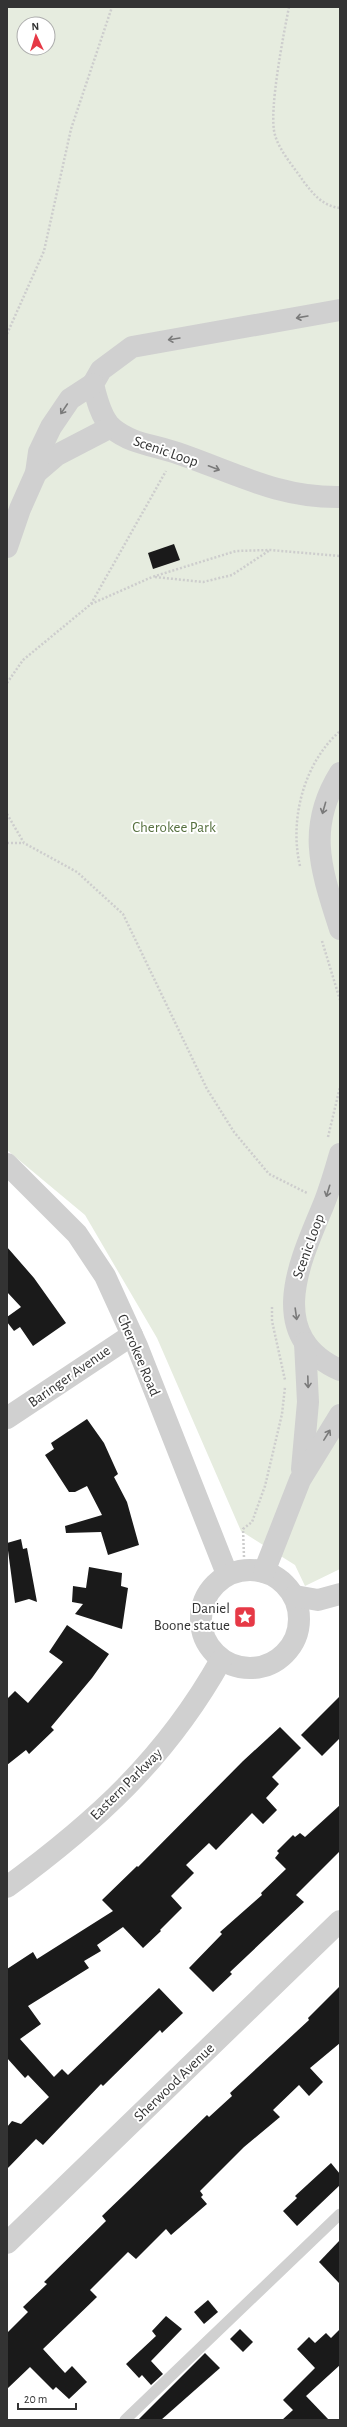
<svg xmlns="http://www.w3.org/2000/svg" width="347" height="2427" viewBox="0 0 347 2427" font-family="'Alegreya Sans',sans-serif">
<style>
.green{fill:#e6ecdf;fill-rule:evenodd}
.building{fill:#1a1a1a}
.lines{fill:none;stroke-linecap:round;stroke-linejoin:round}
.path{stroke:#cdcdcd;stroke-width:2.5;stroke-dasharray:2 2;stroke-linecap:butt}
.service{stroke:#d0d0d0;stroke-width:11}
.minor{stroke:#d0d0d0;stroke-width:22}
.oneway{stroke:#7a7a7a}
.labels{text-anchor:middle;stroke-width:4;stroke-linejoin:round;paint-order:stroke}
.street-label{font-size:15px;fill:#333;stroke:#fff}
.park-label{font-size:15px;fill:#56703f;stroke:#fff}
.poi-label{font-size:15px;fill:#333;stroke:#fff;text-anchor:end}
</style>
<rect width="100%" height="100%" fill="#fff"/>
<!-- green -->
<path class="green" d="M7 7H340V1569L305 1586 295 1565 241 1531 157 1338 85 1215 7 1150ZM24 24H48V48H24Z"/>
<!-- building -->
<g class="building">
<path d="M174 544 180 560 153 569 148 553Z"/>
<path d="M7 1247 34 1278 66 1323 33 1346 20 1327 14 1331 7 1322V1317L21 1307 7 1292Z"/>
<path d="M87 1419 104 1443 118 1474 114 1477 127 1502 139 1545 108 1555 101 1532 66 1533 65 1526 102 1515 87 1486 75 1492H69L45 1455 54 1449 51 1443Z"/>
<path d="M21 1539 23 1549 27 1548 37 1602 29 1599 15 1603 7 1543Z"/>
<path d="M89 1567 122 1573 121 1586 128 1588 122 1629 75 1614 83 1604 72 1602 73 1586 86 1588Z"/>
<path d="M67 1625 109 1654 92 1678 51 1727 54 1730 29 1754 26 1750 7 1765V1699L15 1691 28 1703 63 1662 49 1652Z"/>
<path d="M340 1696V1738L322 1756 301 1735Z"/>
<path d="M280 1727 301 1748 272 1777 279 1784 266 1798 277 1810 263 1824 252 1813 216 1850 209 1843 186 1865 194 1873 171 1896 182 1908 160 1930 161 1931 143 1948 123 1927 97 1945 101 1951 84 1961 89 1968 28 2006 41 2024 20 2039 54 2077 62 2069 68 2075 159 1988 183 2013 162 2033 160 2030 103 2086 101 2084 43 2145 36 2139 7 2169V2127L12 2121 21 2124 49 2097 28 2075 25 2078 7 2058V1969L33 1952 37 1959 113 1911 102 1900 137 1866 138 1867 243 1761Z"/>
<path d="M340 1805V1851L296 1895 304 1902 230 1972 232 1974 213 1992 189 1968 222 1934 220 1932 262 1895 261 1893 286 1869 275 1858 279 1853 277 1851 293 1835 295 1837 300 1833 305 1837Z"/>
<path d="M340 1986V2043L310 2068 323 2082 309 2096 299 2085 273 2110 280 2117 244 2147 200 2191 203 2195 201 2197 207 2204 171 2235 166 2229 136 2259 128 2252 90 2290 97 2297 43 2349 65 2373 72 2366 87 2382 69 2399 56 2387 53 2390 30 2367 7 2389V2333L28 2312 23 2307 47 2284 44 2282 106 2221 102 2216 207 2115 209 2117 232 2096 230 2093 309 2020 308 2018Z"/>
<path d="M331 2163 340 2174V2185L297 2226 283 2211 297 2198 295 2196Z"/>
<path d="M340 2240V2284L319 2262Z"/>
<path d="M208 2300 218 2312 204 2324 194 2312Z"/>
<path d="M166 2316 182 2329 151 2361 163 2374 151 2385 142 2375 139 2378 126 2364 156 2336 152 2331Z"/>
<path d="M240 2329 253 2342 243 2352 230 2339Z"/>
<path d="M340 2329V2365L306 2396 329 2420H282L293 2410 283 2400 315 2368 297 2349 309 2337 315 2343 326 2333 331 2338Z"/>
<path d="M205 2353 220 2368 161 2420H138Z"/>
</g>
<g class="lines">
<!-- path -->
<g class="path">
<path d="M289 7C284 32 268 113 275 135 280 152 294 167 304 182 314 195 323 206 340 208"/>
<path d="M7 334 44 251 71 129 112 7"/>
<path d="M155 577 203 582 232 575 270 550"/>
<path d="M91 604 152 577 236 551 270 550 340 556"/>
<path d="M7 683 23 660 91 604 166 471"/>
<path d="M7 814 24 843 77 872 123 914 207 1089 234 1132 269 1174 307 1193"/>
<path d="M7 843H24"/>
<path d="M300 866C289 819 304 763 340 731"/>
<path d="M322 941 340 1000"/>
<path d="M328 1137 340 1087"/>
<path d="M272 1307V1321L285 1380"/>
<path d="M244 1557 243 1529 252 1522 265 1486 282 1414 285 1387"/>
</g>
<!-- service -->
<path class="service" d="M125 2420 340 2214"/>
<!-- minor -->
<g class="minor">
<path d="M340 310 132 347 101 370 93 384C96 397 101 418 112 428 131 444 154 445 177 453 233 472 278 498 340 497"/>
<path d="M36 473 57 455 111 427"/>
<path d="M7 547 20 509 36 473 39 452 51 427 70 399 93 384"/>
<path d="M340 773C305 829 322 872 340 929"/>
<path d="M340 1154C335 1171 330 1189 323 1206 300 1261 264 1336 340 1370"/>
<path d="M7 1164 77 1234 105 1276 137 1346 227 1574"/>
<path d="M7 1418 132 1335"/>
<path d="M302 1469 308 1402 305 1343"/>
<circle cx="250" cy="1619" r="49"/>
<path d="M264 1572 300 1480 340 1415"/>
<path d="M295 1596 318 1600 340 1594"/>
<path d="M7 1887C97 1821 166 1758 221 1660"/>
<path d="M7 2243 340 1921"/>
</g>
</g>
<!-- one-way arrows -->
<defs><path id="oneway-shaft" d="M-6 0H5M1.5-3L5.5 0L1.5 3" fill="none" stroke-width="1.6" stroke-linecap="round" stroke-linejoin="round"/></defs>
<g class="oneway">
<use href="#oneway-shaft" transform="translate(302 317) rotate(170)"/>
<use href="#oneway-shaft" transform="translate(174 339) rotate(171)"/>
<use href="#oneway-shaft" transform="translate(64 409) rotate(124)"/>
<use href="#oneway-shaft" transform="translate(214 468) rotate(21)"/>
<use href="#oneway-shaft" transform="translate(324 808) rotate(106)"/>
<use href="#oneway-shaft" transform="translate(328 1191) rotate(107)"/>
<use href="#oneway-shaft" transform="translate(296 1314) rotate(82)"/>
<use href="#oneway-shaft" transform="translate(308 1382) rotate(88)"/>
<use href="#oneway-shaft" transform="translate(327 1435) rotate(-58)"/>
</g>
<!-- icons -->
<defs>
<g id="sight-square" transform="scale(1.15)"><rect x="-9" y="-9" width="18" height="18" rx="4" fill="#e63946" stroke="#fff"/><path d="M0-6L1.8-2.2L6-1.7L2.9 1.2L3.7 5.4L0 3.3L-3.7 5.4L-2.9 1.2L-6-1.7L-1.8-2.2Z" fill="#fff"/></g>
</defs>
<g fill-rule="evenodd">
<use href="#sight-square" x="245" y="1617"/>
</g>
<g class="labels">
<!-- street labels -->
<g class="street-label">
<text transform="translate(166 451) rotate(19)" y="5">Scenic Loop</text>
<text transform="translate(308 1246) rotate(-70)" y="5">Scenic Loop</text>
<text transform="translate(139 1355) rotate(67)" y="5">Cherokee Road</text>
<text transform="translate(69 1376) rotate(-35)" y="5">Baringer Avenue</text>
<text transform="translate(126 1784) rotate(-45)" y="5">Eastern Parkway</text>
<text transform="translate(174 2082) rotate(-44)" y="5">Sherwood Avenue</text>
</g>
<!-- park labels -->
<g class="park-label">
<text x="174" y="832">Cherokee Park</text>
</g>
<!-- poi labels -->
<g class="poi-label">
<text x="230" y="1613">Daniel<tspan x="230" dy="17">Boone statue</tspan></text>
</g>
</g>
<!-- border -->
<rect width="347" height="2427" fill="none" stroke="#333333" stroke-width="16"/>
<!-- north arrow -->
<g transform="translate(36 36) rotate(356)"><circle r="19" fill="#ffffff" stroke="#adadad"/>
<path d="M0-3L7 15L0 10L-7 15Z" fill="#e63946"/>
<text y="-6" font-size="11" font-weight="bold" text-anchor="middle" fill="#333333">N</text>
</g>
<!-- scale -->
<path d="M18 2403v6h58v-6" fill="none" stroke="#333333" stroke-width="2"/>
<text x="24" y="2403" font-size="12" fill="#333333" stroke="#ffffff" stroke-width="3" paint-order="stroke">20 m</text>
</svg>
